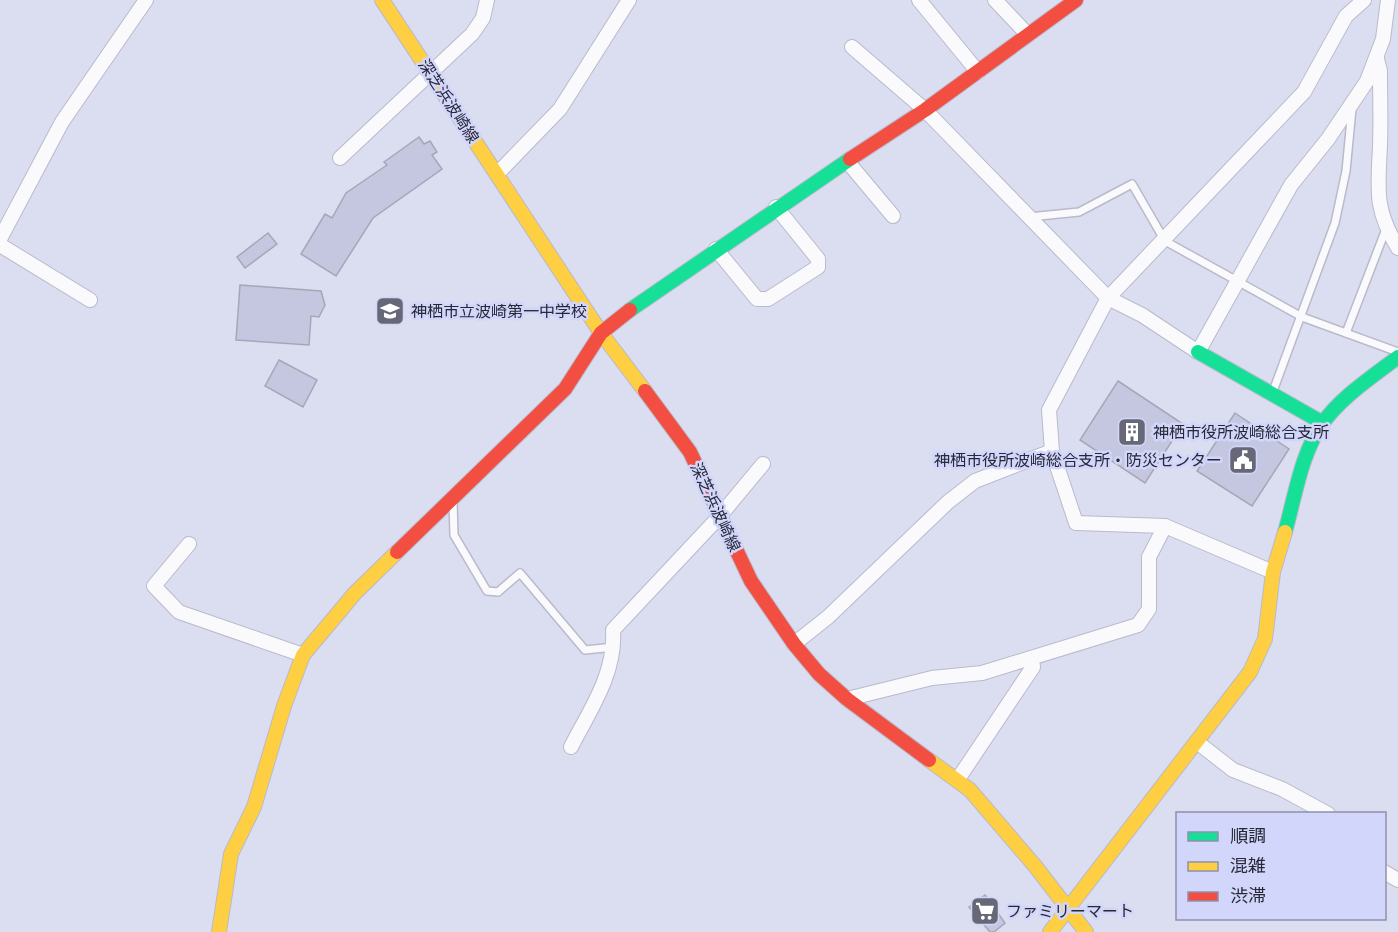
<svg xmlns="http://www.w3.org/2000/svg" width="1398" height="932" viewBox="0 0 1398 932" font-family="Montserrat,'Noto Sans JP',sans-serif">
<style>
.building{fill:#c5c7e0;stroke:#a6a7b6;stroke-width:1.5}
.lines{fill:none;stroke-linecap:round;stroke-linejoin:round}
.lane-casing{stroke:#b9baca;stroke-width:10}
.street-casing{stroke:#b9baca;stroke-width:16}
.fast-casing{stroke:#b9baca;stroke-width:16}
.slow-casing{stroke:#b9baca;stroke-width:16}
.jam-casing{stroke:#b9baca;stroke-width:16}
.lane{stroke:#fafafd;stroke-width:7}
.street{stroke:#fafafd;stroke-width:14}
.fast{stroke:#16e098;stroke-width:14}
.slow{stroke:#ffcf43;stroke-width:14}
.jam{stroke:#f24e42;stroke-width:14}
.labels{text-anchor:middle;stroke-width:5;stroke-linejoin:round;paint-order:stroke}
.street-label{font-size:16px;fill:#272836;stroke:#d2d6fa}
.poi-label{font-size:16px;fill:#272836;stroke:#d2d6fa;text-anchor:start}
</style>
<rect width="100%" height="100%" fill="#dbddf1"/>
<!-- building -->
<g class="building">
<path d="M419 137 424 144 430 141 437 152 432 155 442 169 373 218 336 276 301 254 325 214 332 218 346 193 387 165 384 162Z"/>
<path d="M268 233 277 244 245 268 237 257Z"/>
<path d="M240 285 321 291 325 305 319 317 311 316 309 345 236 340Z"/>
<path d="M279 360 317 380 303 407 265 386Z"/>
<path d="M1118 381 1183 424 1145 483 1080 440Z"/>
<path d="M1235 413 1289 449 1252 506 1197 471Z"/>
<path d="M985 895 1005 923 994 932H990L969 907Z"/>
</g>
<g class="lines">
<!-- lane casing -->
<g class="lane-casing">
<g id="lane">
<path d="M1029 217 1079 212 1132 184 1165 241 1302 317 1398 352"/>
<path d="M1346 333 1386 229"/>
<path d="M1272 394 1335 223 1346 171 1352 109"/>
<path d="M453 501 454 535 487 591 498 592 520 573 585 650 614 647"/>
</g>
</g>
<!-- street casing -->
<g class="street-casing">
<g id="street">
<path d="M919 0 978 72"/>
<path d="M995 0 1028 35"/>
<path d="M852 47 925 110 1108 298 1142 315 1198 352 1291 185 1328 139 1367 81 1383 39 1388 0"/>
<path d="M1377 59 1380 71C1380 95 1381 121 1380 146 1378 189 1374 209 1398 248"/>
<path d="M340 158 472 34 483 18 487 0"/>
<path d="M847 161 893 216"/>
<path d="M497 174 560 109 629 0"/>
<path d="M0 239 62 122 146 0"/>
<path d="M0 245 90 300"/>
<path d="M716 249 757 299H768L818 267V259L776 207"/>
<path d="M1165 526 1273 572"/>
<path d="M189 544 154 586 179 612 303 655"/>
<path d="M794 644 828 617 948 502 975 481 1052 451"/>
<path d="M847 699 932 678 982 673 1138 625 1149 609V557L1165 526 1076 523 1052 451 1049 410 1108 298 1304 92 1346 16 1364 0"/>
<path d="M1197 742 1233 770 1282 789 1328 814"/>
<path d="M571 747C590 710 616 673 613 630L719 517 763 464"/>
<path d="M958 779 1033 667 1032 660"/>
<path d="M1384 872 1398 880"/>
</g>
</g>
<!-- fast casing -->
<g class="fast-casing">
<g id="fast">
<path d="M630 310 850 159"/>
<path d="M1198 352 1323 423"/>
<path d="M1285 532C1295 497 1301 454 1322 424 1341 397 1372 377 1398 357"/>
</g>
</g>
<!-- slow casing -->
<g class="slow-casing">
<g id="slow">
<path d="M382 0 601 333 645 391"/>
<path d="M929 760 970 790 1035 866 1086 932"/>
<path d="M219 932 231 854 254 807 284 706 303 655 355 593 397 552"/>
<path d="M1050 932 1250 672 1265 639 1273 572 1285 532"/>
</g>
</g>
<!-- jam casing -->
<g class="jam-casing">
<g id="jam">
<path d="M850 159 925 110 1076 0"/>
<path d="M645 391 690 452 751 581 794 644 819 674 847 699 929 760"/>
<path d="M397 552 565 389 601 333 630 310"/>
</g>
</g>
<!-- lane -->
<use href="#lane" class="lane"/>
<!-- street -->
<use href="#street" class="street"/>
<!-- fast -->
<use href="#fast" class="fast"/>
<!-- slow -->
<use href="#slow" class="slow"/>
<!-- jam -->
<use href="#jam" class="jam"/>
</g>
<!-- icons -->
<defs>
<g id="school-square" transform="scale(1.5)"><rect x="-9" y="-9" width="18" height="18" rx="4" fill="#666777" stroke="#d2d6fa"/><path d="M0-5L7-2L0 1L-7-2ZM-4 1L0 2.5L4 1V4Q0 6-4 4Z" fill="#fff"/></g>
<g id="building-square" transform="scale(1.5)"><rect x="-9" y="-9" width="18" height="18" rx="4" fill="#666777" stroke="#d2d6fa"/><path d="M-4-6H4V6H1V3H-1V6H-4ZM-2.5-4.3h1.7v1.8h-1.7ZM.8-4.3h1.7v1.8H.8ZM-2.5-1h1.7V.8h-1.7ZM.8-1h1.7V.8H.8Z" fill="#fff"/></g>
<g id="civic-square" transform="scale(1.5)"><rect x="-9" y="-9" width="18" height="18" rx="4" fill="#666777" stroke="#d2d6fa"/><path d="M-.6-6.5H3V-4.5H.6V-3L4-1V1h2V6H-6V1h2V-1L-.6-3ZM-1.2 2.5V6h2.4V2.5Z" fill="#fff"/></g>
<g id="supermarket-square" transform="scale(1.5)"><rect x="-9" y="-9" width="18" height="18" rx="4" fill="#666777" stroke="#d2d6fa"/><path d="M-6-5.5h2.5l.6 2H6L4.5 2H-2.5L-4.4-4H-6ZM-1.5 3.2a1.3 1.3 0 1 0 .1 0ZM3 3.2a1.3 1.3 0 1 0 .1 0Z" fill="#fff"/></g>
</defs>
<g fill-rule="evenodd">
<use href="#school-square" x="390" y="311"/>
<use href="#building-square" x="1132" y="432"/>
<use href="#civic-square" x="1243" y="460"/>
<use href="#supermarket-square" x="985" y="911"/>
</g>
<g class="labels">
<!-- street labels -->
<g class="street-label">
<text transform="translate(449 101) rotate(57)" y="6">深芝浜波崎線</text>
<text transform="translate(716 507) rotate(65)" y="6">深芝浜波崎線</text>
</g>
<!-- poi labels -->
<g class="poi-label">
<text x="411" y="317">神栖市立波崎第一中学校</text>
<text x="1153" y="438">神栖市役所波崎総合支所</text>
<text x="1222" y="466" text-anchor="end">神栖市役所波崎総合支所・防災センター</text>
<text x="1006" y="917">ファミリーマート</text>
</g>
</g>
<!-- legend -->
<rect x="1176" y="812" width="210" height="108" fill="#d2d6fa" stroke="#8e90ac" stroke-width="1.5"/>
<rect x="1188" y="832" width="30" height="9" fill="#16e098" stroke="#8e90ac" stroke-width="1.5"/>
<text x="1230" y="842" font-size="18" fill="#272836">順調</text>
<rect x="1188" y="862" width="30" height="9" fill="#ffcf43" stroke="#8e90ac" stroke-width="1.5"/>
<text x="1230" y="872" font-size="18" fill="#272836">混雑</text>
<rect x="1188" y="892" width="30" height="9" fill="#f24e42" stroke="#8e90ac" stroke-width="1.5"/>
<text x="1230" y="902" font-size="18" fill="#272836">渋滞</text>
</svg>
